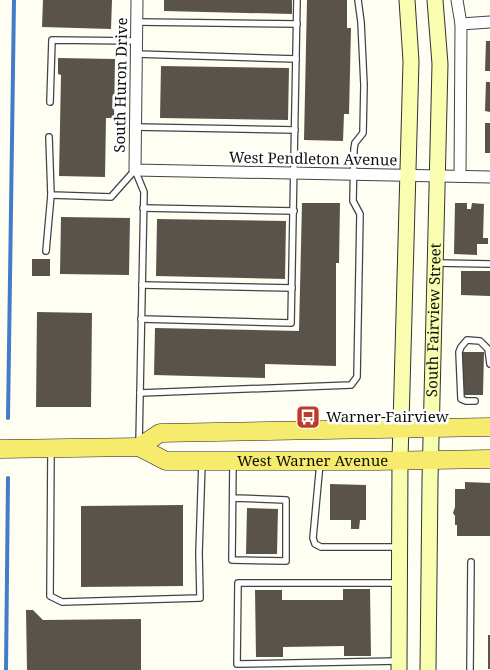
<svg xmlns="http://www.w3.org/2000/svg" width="490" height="670" viewBox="0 0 490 670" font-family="'Noto Serif',serif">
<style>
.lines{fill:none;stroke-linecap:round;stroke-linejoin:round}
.stream{stroke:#417dcb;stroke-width:4}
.building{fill:#59534c}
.service-casing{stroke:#434343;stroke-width:8}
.minor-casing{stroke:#434343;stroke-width:13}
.secondary-casing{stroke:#323232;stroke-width:17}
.primary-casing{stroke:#212121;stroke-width:19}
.service{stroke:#fff;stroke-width:5.5}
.minor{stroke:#fff;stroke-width:11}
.secondary{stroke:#f9fdb0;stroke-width:15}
.primary{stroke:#f6eb6c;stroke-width:18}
.labels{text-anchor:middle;stroke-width:5;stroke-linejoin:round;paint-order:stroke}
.street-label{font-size:15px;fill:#101010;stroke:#fff}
.poi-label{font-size:15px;fill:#101010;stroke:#fff;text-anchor:start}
</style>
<rect width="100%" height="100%" fill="#fffef3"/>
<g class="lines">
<!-- stream -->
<g class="stream">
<path d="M8 418 14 0"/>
<path d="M6 670 8 478"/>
</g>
</g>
<!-- building -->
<g class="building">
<path d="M43 0H112L111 29 42 27Z"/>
<path d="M164 0H292V14L164 11Z"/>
<path d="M307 0H347V28H351L349 114H344L343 141 304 140Z"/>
<path d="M486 41H490V71H485Z"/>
<path d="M58 58 115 59 114 118H106L105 177 59 176 61 75 58 74Z"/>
<path d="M161 66 289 68 288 120 160 118Z"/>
<path d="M486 82H490V112L485 111Z"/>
<rect x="485" y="123" width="5" height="30"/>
<path d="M302 203H340L339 263H336V366L265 364V378L154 375 155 328 299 331Z"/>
<path d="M455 203H467V209H471L472 203 484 204 483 238H488V244H477V255L454 254Z"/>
<path d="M61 217 130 218 129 275 60 274Z"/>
<path d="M157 219 286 221 285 279 156 276Z"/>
<rect x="32" y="259" width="18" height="17"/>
<path d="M461 271H490V296L461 295Z"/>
<path d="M37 312 92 313 91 407H36Z"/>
<path d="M463 352H484L483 395H462Z"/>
<path d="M465 482 490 483V536H457V525H455V516L453 513 455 507V489H465Z"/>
<path d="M330 484 366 485V520H360L359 529H351V520H330Z"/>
<path d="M183 505V586L81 587V506Z"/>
<path d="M247 508 278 509 277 554H246Z"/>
<path d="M343 589H370L371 656H344V646L283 647V657H256L255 590H282V600H343Z"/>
<path d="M26 610H33L43 620 141 619V670H27Z"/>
<rect x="488" y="635" width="2" height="34"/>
</g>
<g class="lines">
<!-- service casing -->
<g class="service-casing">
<g id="service">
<path d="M137 22 297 24"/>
<path d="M136 54 296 59"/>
<path d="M50 102 52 40 137 41"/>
<path d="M135 127 295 130"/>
<path d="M49 137 51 195 111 197 135 170 144 192 139 444"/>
<path d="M143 208 294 211"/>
<path d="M46 251 51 195"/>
<path d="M437 263 490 264"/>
<path d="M142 285 292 288"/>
<path d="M141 319 291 323 297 0"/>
<path d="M140 393 351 385 357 377 360 214 353 201 354 149 355 143 363 133 364 85 361 22 358 0"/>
<path d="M475 401H466L461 399 459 352 461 347 467 340 480 341 488 349 490 364"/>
<path d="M51 450 50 596 62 602 200 598 199 553 202 462"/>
<path d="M320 463 313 538 315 544 321 547H398"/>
<path d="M233 498 286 500V561L232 560 233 463"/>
<path d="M398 661 237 664 238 583H399"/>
<path d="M470 670 471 562"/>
</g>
</g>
<!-- minor casing -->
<g class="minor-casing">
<g id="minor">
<path d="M137 0 135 170 490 177"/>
<path d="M457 0 461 24 460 176"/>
<path d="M461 24 490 22"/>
</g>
</g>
<!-- secondary casing -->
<g class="secondary-casing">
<g id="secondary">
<path d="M399 670 400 460 411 61 407 0"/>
<path id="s1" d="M428 670 430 481 440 64 435 0"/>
</g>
</g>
<!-- primary casing -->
<g class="primary-casing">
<g id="primary">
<path d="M139 447 160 433 490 427"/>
<path id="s2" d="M0 449 139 447 166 461H377L490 459"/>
</g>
</g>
<!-- service -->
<use href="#service" class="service"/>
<!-- minor -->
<use href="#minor" class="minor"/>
<!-- secondary -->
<use href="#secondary" class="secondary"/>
<!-- primary -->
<use href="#primary" class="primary"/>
</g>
<!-- icons -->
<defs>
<g id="bus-square" transform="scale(1.25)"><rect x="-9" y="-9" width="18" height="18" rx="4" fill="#bf3b29" stroke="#fff"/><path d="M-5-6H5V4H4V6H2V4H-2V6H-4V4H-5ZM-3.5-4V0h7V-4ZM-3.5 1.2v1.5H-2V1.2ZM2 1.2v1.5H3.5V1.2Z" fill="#fff"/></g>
</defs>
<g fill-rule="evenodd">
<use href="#bus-square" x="308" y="417"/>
</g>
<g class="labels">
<!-- street labels -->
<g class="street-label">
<text transform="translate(121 85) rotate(-89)" y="5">South Huron Drive</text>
<text transform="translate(313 159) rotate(1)" y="5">West Pendleton Avenue</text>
<text dy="5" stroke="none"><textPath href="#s1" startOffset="350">South Fairview Street</textPath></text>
<text dy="5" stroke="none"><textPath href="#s2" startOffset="316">West Warner Avenue</textPath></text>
</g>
<!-- poi labels -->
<g class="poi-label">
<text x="326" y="422">Warner-Fairview</text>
</g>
</g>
</svg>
